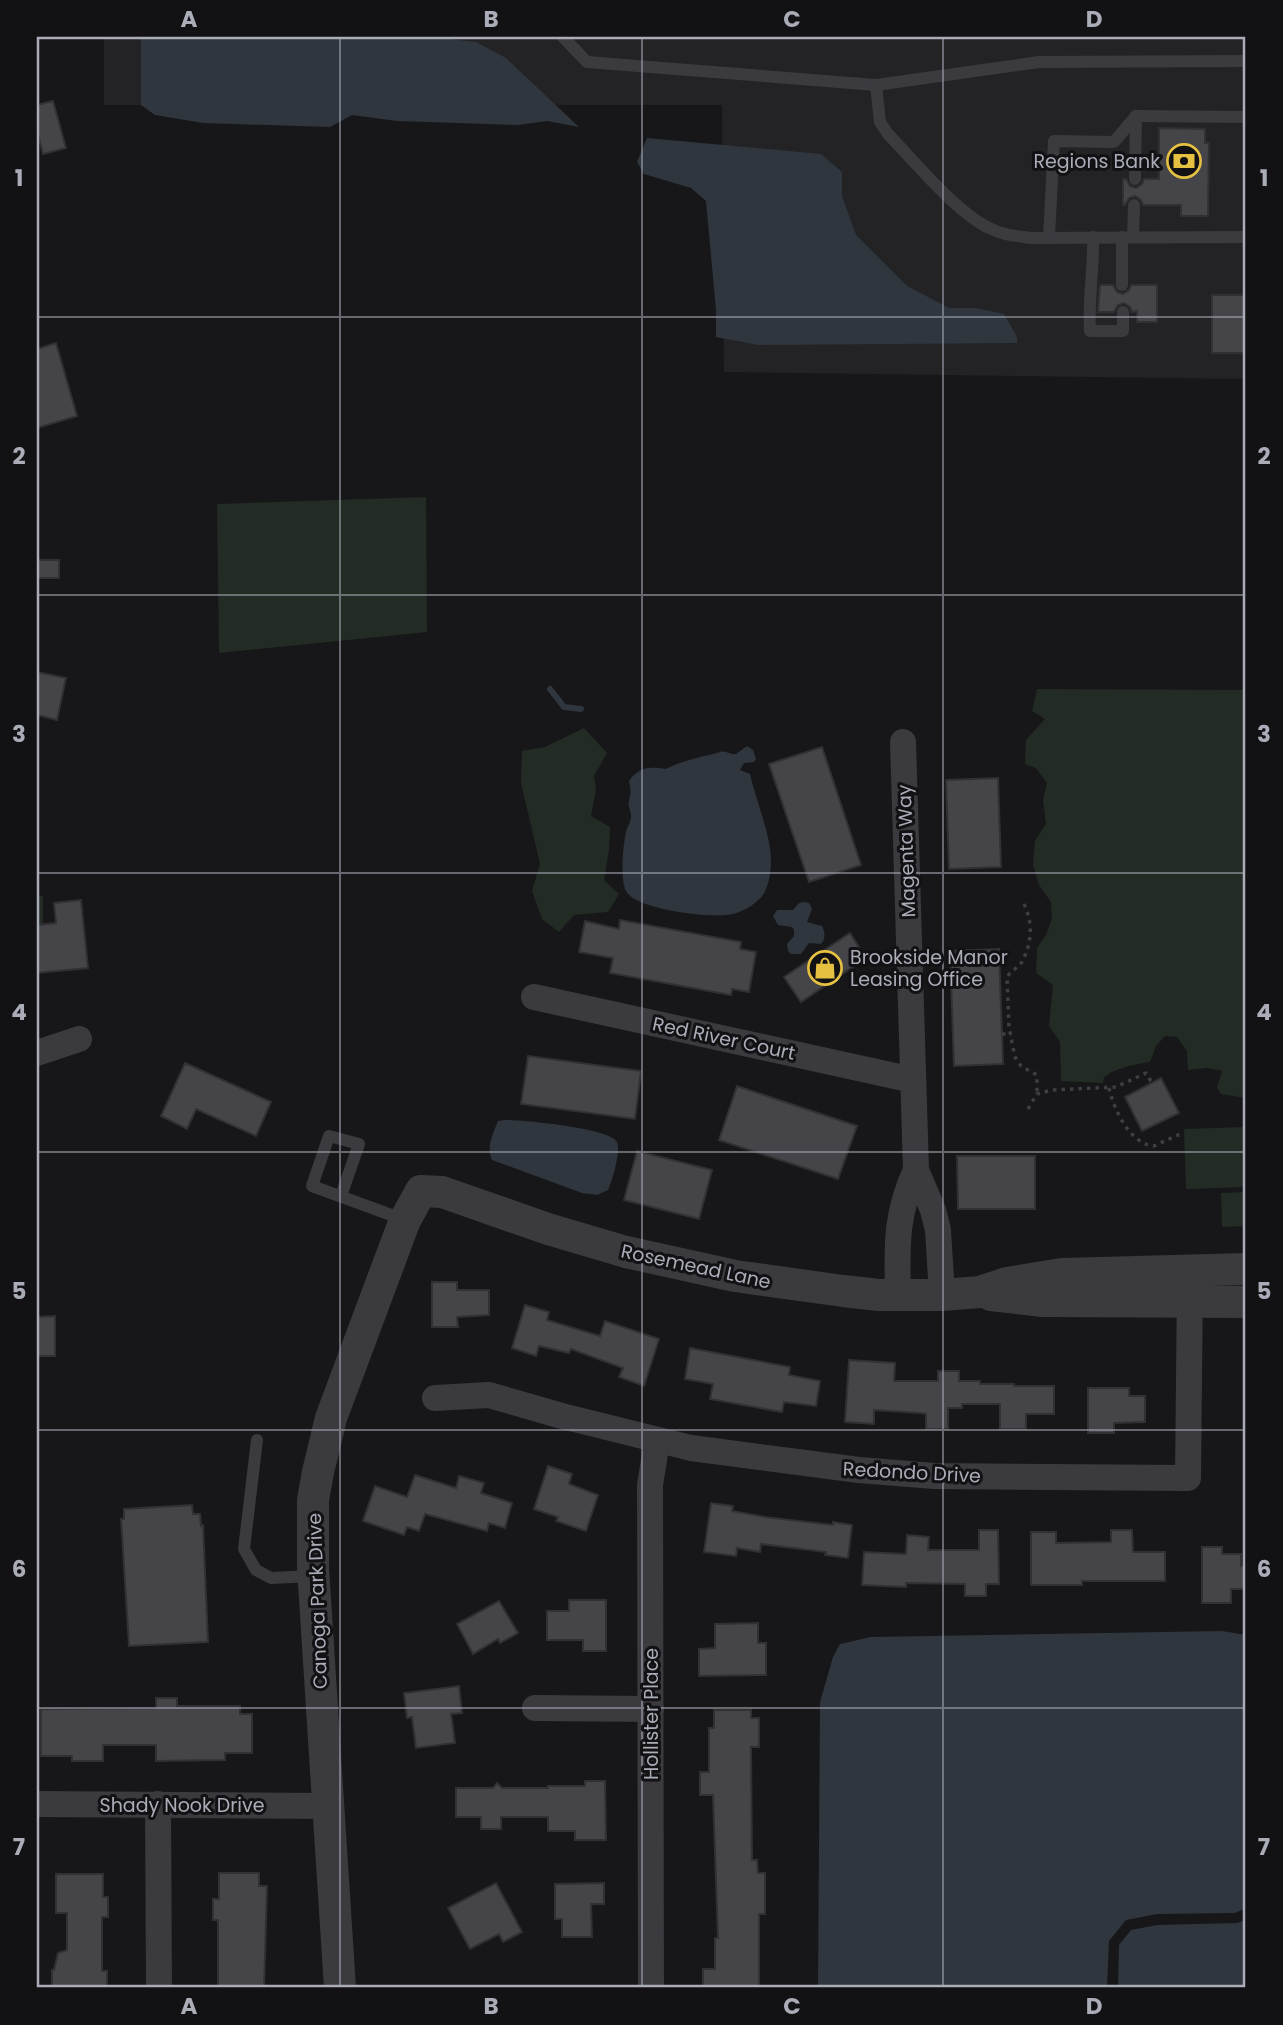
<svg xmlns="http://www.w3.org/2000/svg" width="1283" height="2025" viewBox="0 0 1283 2025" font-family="Poppins,sans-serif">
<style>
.built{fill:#232326}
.green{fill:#232b25}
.water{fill:#30363e}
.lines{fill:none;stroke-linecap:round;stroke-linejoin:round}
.stream{stroke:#30363e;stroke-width:6}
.building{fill:#444449;stroke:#313134;stroke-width:2}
.path{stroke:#3e3f44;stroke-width:3.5;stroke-dasharray:3.5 5;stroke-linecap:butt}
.service{stroke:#3a3a3f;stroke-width:12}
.minor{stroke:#3a3a3f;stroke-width:26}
.tertiary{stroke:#3a3a3f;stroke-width:32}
.grid{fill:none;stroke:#aaacb8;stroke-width:2;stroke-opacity:0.55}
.labels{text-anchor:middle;stroke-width:6;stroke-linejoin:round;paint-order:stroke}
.poi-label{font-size:19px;fill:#aaacb8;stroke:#121214;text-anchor:end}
.street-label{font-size:19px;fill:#aaacb8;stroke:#121214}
.neatline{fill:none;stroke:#aaacb8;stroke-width:2.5}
.grid-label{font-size:23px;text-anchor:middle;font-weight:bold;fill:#aaacb8}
</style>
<rect width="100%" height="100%" fill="#171719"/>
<!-- built -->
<path class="built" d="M104 37H1246V379L724 372 722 105H104Z"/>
<!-- green -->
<g class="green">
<path d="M426 497 427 632 219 653 217 504Z"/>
<path d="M1037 689 1246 690V1098L1221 1094 1217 1088 1222 1071 1207 1068 1188 1070 1187 1051 1177 1037 1165 1036 1156 1046 1150 1062C1133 1065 1118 1067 1104 1077L1103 1083 1061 1081 1060 1042 1049 1026 1053 985 1036 973 1037 948 1046 935 1052 919 1051 902 1039 885 1033 865 1035 841 1046 824 1043 800 1047 783 1036 768 1025 764 1026 740 1045 719 1032 711Z"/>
<path d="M584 728 607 753 594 776 596 790 591 816 610 827 609 850 604 880 619 894 608 912 574 915 559 932 542 919 532 891 540 864 521 783 522 751 545 747Z"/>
<path d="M37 895 43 896V925L37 928Z"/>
<path d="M1246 1127V1187L1186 1189 1184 1129Z"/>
<path d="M1246 1192V1226L1222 1227 1221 1193Z"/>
</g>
<!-- water -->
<g class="water">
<path d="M141 37H431L476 42 506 58 579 127 547 121 518 125 397 121 352 115 330 127 203 123 155 115 141 105Z"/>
<path d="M647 138 821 154 842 172V196L856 235 907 286 949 308H976L1004 314 1017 337V343L758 345 716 337V310L706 201 691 188 644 174 637 162Z"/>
<path d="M747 746 753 750 756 759 754 762 744 763 740 770 750 774C758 811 781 852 766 889 762 901 745 911 733 914 714 919 635 910 626 891 620 878 623 846 626 832 627 827 631 822 631 817 632 812 627 806 629 801 631 790 631 792 629 781 640 766 650 767 666 769 677 762 706 756 720 752 726 750 729 755 736 754Z"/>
<path d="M804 902 809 903 812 909 807 922 822 926C825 932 826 939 821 944L809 943 801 954H791L788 951 787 944 794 936V930L792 927 778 925 773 916 777 910H793L799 903Z"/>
<path d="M505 1120C522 1120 610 1128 617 1142 621 1151 612 1182 608 1190L597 1195 582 1193 492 1160C486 1147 493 1134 498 1121Z"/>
<path d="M1222 1631 1246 1635V1908L1235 1913 1157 1914 1126 1920 1109 1941 1107 1988H818L820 1702 833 1657 840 1644 871 1637Z"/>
<path d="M1246 1919V1988H1118L1119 1945 1131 1930 1157 1925 1238 1923Z"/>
</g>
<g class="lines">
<!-- stream -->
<path class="stream" d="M550 689 564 707 581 709"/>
</g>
<!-- building -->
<g class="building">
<path d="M53 101 66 148 43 154 37 130V105Z"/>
<path d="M1159 128 1205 129V143H1209L1208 216H1181V205H1143L1141 200 1135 196 1129 198 1125 205H1123V179H1126L1130 186 1136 188 1142 184 1144 179H1159Z"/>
<path d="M1100 285H1113L1117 292 1123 294 1129 290 1131 285H1157V322H1137V311L1132 312 1130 307 1124 303 1118 305 1114 312H1098Z"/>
<rect x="1212" y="295" width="34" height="58"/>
<path d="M56 343 77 416 37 428V349Z"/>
<rect x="37" y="560" width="22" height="18"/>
<path d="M37 672 66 678 57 720 37 715Z"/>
<path d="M822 747 861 865 809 882 769 764Z"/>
<path d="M998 778 1001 867 949 869 946 780Z"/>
<path d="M81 900 88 968 37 973V925L56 923 54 903Z"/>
<path d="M620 920 741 942 740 949 756 952 749 992 732 989 731 995 610 973 613 958 579 952 585 921 619 929Z"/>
<path d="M850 933 866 958 801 1002 784 977Z"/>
<path d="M999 949 1003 1064 954 1066 950 951Z"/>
<path d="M528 1056 641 1071 635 1119 521 1104Z"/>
<path d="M185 1063 271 1102 256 1136 196 1109 187 1129 161 1116Z"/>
<path d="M1161 1078 1179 1113 1142 1131 1125 1097Z"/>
<path d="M737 1086 857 1126 838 1179 719 1140Z"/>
<path d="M637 1151 712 1170 699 1219 624 1200Z"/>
<path d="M957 1156H1035V1209H958Z"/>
<path d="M432 1282H457V1290H489V1315L457 1317 458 1327H432Z"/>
<path d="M525 1305 549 1312 547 1320 600 1336 605 1321 659 1339 644 1386 619 1377 623 1368 571 1349 569 1353 539 1346 536 1356 512 1348Z"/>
<path d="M55 1316V1356H37V1317Z"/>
<path d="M690 1348 790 1367 789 1375 820 1381 816 1406 784 1402 782 1412 710 1399 713 1384 685 1379Z"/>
<path d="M849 1360 895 1363 894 1381H938V1371H959V1381H980V1384H1014V1386H1054V1414H1026V1429H1000V1404H962V1408H948V1429H926V1414L920 1413 874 1410V1424L845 1422Z"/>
<path d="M1088 1388H1129V1396H1145V1422L1114 1423V1433H1088Z"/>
<path d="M548 1466 572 1474 569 1484 598 1495 586 1531 556 1521 558 1517 534 1509Z"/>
<path d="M415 1475 456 1488 459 1476 484 1483 481 1493 512 1503 505 1528 489 1523 487 1531 425 1514 419 1531 407 1527 404 1535 363 1521 375 1486 407 1497Z"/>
<path d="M711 1503 733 1506 732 1511 765 1517 833 1525V1522L852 1525 848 1558 825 1555 826 1552 761 1544 760 1552 737 1548 736 1556 704 1552Z"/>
<path d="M192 1505 193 1514H200L201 1526 203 1525 208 1642 129 1646 121 1519H124V1509Z"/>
<path d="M979 1530H998L999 1584H986V1596H965V1584L906 1583V1587L862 1585 864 1552 906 1554 907 1535 929 1537 928 1550H979Z"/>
<path d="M1111 1530H1132L1133 1552H1165V1581H1082V1585H1031V1532H1056V1543L1111 1542Z"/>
<path d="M1202 1547H1222V1554H1241V1566H1246V1589H1231V1603H1202Z"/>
<path d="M569 1600H606V1651H583V1640H547V1611H569Z"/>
<path d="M499 1601 518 1633 500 1643 498 1639 473 1654 457 1624Z"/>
<path d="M758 1623V1643H766V1675L699 1676V1649L715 1648V1624Z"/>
<path d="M459 1686 462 1713 451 1714 455 1743 416 1748 412 1717 407 1718 404 1693Z"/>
<path d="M156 1698H177V1706H240V1714H252V1753H225V1760L156 1761V1745H103V1761H72V1756H41V1709L156 1708Z"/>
<path d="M714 1710H751V1718H759V1747H751L752 1860H757L758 1873H765V1914H759V1988H703V1969H715V1938H718L713 1795H700V1772H709V1728H714Z"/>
<path d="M585 1781H605L606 1840H575V1831H548V1817H501V1829H481V1817H456V1788H493L497 1783 502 1788H548V1786H585Z"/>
<path d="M219 1873H259V1886H267L264 1988H218V1920H213V1899H219Z"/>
<path d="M56 1874H103V1897H108V1917H102V1971H107V1988H52V1970H54L58 1953 67 1950V1913H56Z"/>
<path d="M496 1883 522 1932 503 1942 499 1934 470 1949 448 1908Z"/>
<path d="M604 1883V1904H591L592 1937H562V1919H555V1884Z"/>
</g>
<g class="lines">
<!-- path -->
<g class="path">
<path d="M1024 904C1033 923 1032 941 1023 960 1020 967 1011 970 1007 977L1009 1027 1015 1057 1021 1066 1037 1075V1094"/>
<path d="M1002 1034H1011"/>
<path d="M1109 1088C1114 1110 1130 1144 1154 1146L1178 1135H1184"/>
<path d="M1028 1109 1037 1094 1052 1090 1116 1087 1146 1073 1152 1083"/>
</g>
<!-- service -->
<g class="service">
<path d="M563 37 587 62 876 85 1039 62 1246 61"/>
<path d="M876 85 880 122 888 134C914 161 956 212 989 228 1002 235 1016 236 1031 238L1246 237"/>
<path d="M1136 116 1246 117"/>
<path d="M1135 179 1136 116"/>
<path d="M1049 237 1054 141 1114 142 1136 116"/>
<path d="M1093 237C1094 269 1088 299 1090 331H1123V312"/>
<path d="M1122 237V285"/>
<path d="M1133 237 1134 205"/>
<path d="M341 1196 359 1144 329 1136 312 1186 405 1220"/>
<path d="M257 1440 244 1549 256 1570 271 1578 313 1576"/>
</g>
<!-- minor -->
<g class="minor">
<path d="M903 742 916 1170 933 1210 938 1230 942 1295"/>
<path d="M534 997 913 1080"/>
<path d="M37 1053 79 1039"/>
<path d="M898 1295C897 1248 895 1215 916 1170"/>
<path d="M435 1398 489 1395 562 1416 691 1448 859 1470 934 1476 1188 1478 1190 1281"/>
<path d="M535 1708 651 1709"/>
<path d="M37 1804 328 1806"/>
<path d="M158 1804 159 1988"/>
<path d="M651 1988 650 1485 657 1441"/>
</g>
<!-- tertiary -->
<g class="tertiary">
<path d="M991 1295 1042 1301 1246 1302"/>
<path d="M340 1988 313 1568V1500L318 1472 331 1418 405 1220 421 1191 442 1192 548 1229 626 1252 735 1276 843 1291 879 1295H942L980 1292 1007 1283 1062 1274 1246 1269"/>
</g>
</g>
<!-- grid -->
<path class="grid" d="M340 37V1988M642 37V1988M943 37V1988M37 317H1246M37 595H1246M37 873H1246M37 1152H1246M37 1430H1246M37 1708H1246"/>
<!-- icons -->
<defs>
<g id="bank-ring" transform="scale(1.75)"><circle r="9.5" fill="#121214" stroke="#e6c141" stroke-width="1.5"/><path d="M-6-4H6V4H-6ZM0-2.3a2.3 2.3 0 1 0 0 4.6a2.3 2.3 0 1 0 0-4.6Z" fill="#e6c141"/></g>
<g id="shop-ring" transform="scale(1.75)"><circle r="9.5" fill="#121214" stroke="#e6c141" stroke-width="1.5"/><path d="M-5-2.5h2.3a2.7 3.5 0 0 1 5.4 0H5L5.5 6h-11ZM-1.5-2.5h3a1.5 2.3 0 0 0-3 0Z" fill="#e6c141"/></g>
</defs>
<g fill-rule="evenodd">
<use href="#bank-ring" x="1184" y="161"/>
<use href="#shop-ring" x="825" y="968"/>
</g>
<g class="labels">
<!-- poi labels -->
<g class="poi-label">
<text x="1160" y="168">Regions Bank</text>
<text x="850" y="964" text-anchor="start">Brookside Manor<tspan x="850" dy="22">Leasing Office</tspan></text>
</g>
<!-- street labels -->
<g class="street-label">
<text transform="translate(906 851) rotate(-92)" y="7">Magenta Way</text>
<text transform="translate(724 1038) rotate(12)" y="7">Red River Court</text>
<text transform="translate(696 1266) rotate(12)" y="7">Rosemead Lane</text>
<text transform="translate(912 1472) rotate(3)" y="7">Redondo Drive</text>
<text transform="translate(317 1601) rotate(-92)" y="7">Canoga Park Drive</text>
<text transform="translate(651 1714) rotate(-90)" y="7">Hollister Place</text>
<text x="182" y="1812">Shady Nook Drive</text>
</g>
</g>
<!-- border -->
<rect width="1283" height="2025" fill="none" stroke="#121214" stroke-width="77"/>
<rect x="38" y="38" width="1206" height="1948" class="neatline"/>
<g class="grid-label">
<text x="189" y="27">A</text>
<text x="491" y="27">B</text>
<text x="792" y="27">C</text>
<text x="1094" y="27">D</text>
<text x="19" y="186">1</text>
<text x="1264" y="186">1</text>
<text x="19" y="464">2</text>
<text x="1264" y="464">2</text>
<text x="19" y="742">3</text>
<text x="1264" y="742">3</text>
<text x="19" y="1020">4</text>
<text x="1264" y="1020">4</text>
<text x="19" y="1299">5</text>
<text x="1264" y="1299">5</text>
<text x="19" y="1577">6</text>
<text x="1264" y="1577">6</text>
<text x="19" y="1855">7</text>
<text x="1264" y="1855">7</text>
<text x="189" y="2014">A</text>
<text x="491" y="2014">B</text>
<text x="792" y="2014">C</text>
<text x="1094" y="2014">D</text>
</g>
</svg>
